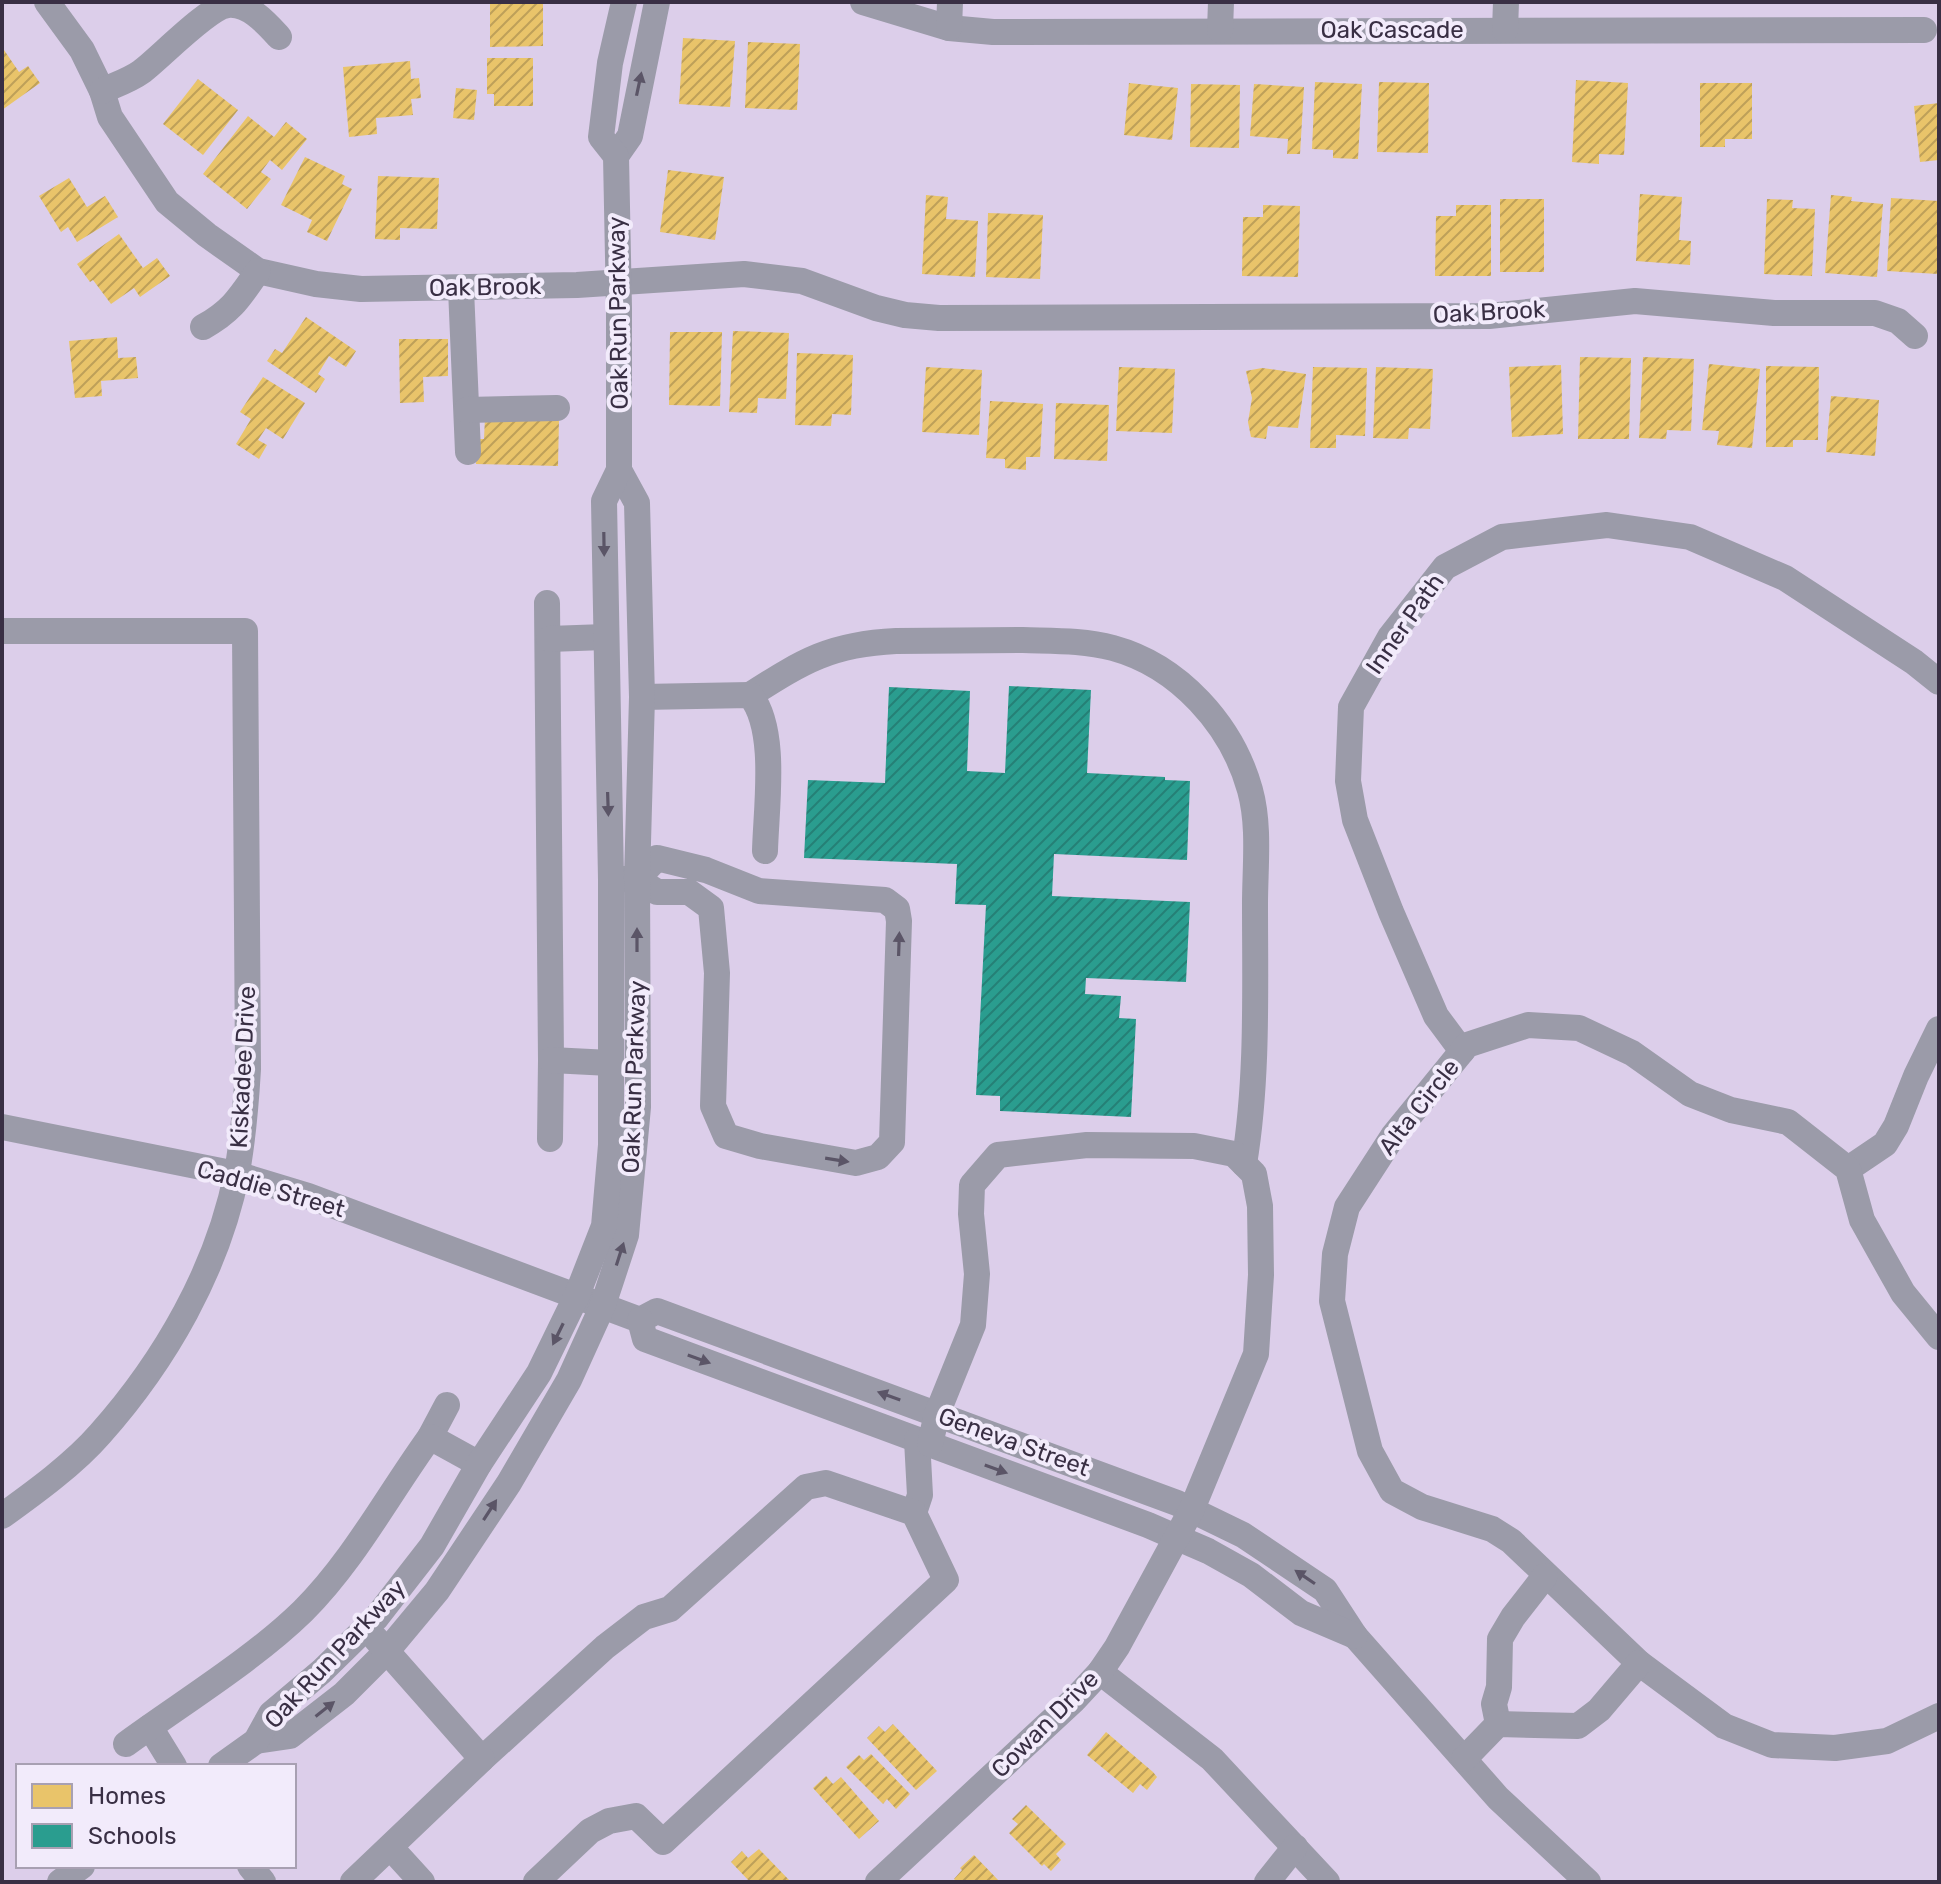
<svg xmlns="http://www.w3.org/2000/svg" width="1941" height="1884" viewBox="0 0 1941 1884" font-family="Rubik,sans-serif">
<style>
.homes{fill:url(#homes-hatch)}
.schools{fill:url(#schools-hatch)}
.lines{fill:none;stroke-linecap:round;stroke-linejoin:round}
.minor{stroke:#9b9ba9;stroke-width:26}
.oneway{fill:#5b5567}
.labels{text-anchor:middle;stroke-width:8;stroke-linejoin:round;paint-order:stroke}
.street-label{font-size:24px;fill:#392f44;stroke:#f2ebfb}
</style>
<defs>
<pattern id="homes-hatch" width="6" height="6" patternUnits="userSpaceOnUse" patternTransform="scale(2)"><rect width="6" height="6" fill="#e9c46a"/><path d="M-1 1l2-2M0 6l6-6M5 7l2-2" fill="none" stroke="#bea059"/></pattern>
<pattern id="schools-hatch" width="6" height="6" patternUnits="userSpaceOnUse" patternTransform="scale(2)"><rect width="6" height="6" fill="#2a9d8f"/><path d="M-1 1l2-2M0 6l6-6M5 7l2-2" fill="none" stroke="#258076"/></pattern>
</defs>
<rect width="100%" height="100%" fill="#dcceea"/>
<!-- homes -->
<g class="homes">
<path d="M490 2H543V46L490 47Z"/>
<path d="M683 38 735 41 730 107 679 104Z"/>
<path d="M748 42 800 44 797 110 745 108Z"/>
<path d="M2 47 19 72 28 66 40 83 2 110Z"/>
<path d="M487 58H533V106H494V94H487Z"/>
<path d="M410 61 411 79 419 78 421 98 411 99 413 115 376 118 377 134 349 137 343 67Z"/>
<path d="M198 79 238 110 203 155 163 124Z"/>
<path d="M1576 80 1628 83 1624 155 1599 154V164L1572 162Z"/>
<path d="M1315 82 1362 84 1358 159 1333 158V150L1312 149Z"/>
<path d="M1379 82 1429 83 1428 153 1377 152Z"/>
<path d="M1129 83 1178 88 1172 140 1124 135Z"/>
<path d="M1700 83H1752V139H1725V147H1700Z"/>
<path d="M1191 84 1240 85 1239 148 1190 147Z"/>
<path d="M1254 84 1304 87 1300 154H1287L1288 139 1250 136Z"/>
<path d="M456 88 477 90 474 120 453 118Z"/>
<path d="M1939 103V160L1920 162 1914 106Z"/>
<path d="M248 116 274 137 286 122 307 139 282 170 270 160 261 172 271 179 247 209 203 174Z"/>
<path d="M305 157 345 176 342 184 352 189 327 241 307 232 312 220 281 205Z"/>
<path d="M668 170 724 177 715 240 660 232Z"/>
<path d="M378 176 439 178 437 229 400 228V240L375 239Z"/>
<path d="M69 178 87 207 105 196 118 217 77 242 68 227 61 232 39 196Z"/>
<path d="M1640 194 1682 197 1679 240 1691 241 1690 265 1636 261Z"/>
<path d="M926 195 948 197 946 219 978 221 975 277 922 274Z"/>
<path d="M1831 195 1852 197 1851 201 1883 204 1877 277 1825 273Z"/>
<path d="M1891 198 1939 201 1938 274 1887 271Z"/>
<rect x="1500" y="199" width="44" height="73"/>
<path d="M1767 199 1793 200 1792 208 1815 209 1812 276 1764 274Z"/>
<path d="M1263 205 1300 206 1298 277 1242 276 1243 217H1263Z"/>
<path d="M1456 205H1491V276H1435L1436 216H1456Z"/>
<path d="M988 213 1043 215 1040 279 986 277Z"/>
<path d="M119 234 143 268 157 258 170 276 140 297 134 288 111 304 93 280 90 282 77 264Z"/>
<path d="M306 317 356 351 346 367 329 356 318 374 325 379 316 393 267 361 275 349 282 353Z"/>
<path d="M733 331 789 333 786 399 758 398 757 413 729 412Z"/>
<path d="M670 332H722L720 406 669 405Z"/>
<path d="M117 337 118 358 136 357 138 378 101 381 102 396 75 398 69 341Z"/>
<path d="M399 339H448V376L423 377 424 402 400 403Z"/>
<path d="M797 353 853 355 851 415 832 414 831 426 795 425Z"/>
<path d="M1580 357 1631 358 1629 439H1578Z"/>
<path d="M1643 357 1694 359 1691 431 1667 430 1666 439 1639 438Z"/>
<path d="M1709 364 1760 369 1752 448 1717 445 1719 431 1702 430Z"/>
<path d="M1561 365 1563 434 1512 437 1509 367Z"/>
<path d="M1766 366 1819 367 1818 440H1793V447H1766Z"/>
<path d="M926 367 982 370 979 435 922 432Z"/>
<path d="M1119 367 1175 369 1172 433 1116 431Z"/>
<path d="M1313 367 1367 368 1365 436 1336 435V448H1310Z"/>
<path d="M1376 367 1433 369 1430 429 1409 428 1408 439 1373 438Z"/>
<path d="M1262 368 1306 374 1298 428 1268 426 1266 439 1251 437 1248 422 1252 398 1246 371Z"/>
<path d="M263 377 305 403 283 439 266 428 258 440 267 445 259 459 236 444 251 419 240 412Z"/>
<path d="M1831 396 1879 400 1875 456 1826 452Z"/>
<path d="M990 401 1043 404 1040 457H1026V470L1005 468V459L986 458Z"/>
<path d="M1056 403 1109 405 1107 461 1054 459Z"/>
<path d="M485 417 559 419 558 466 476 464 477 439H484Z"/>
<path d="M893 1724 937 1771 916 1790 867 1738 879 1726 885 1732Z"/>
<path d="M1106 1732 1153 1772 1157 1777 1147 1790 1140 1784 1133 1793 1087 1755Z"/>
<path d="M871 1754 910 1794 896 1809 887 1799 883 1804 846 1767 859 1755 864 1760Z"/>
<path d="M826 1776 833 1784 841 1777 879 1821 859 1839 813 1788Z"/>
<path d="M1026 1805 1066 1844 1056 1854 1061 1860 1051 1871 1044 1864 1042 1866 1009 1833 1018 1824 1012 1819Z"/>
<path d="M759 1849 791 1882H750L731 1862 742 1851 748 1858Z"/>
<path d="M974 1855 1000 1882H957L954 1879 962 1870 960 1868Z"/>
</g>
<!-- schools -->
<path class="schools" d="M1009 686 1091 690 1087 773 1165 777V780L1190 781 1187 860 1054 854 1052 896 1190 902 1186 982 1086 978 1085 994 1121 996 1119 1018 1136 1019 1131 1117 1000 1111V1096L976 1095 986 905 955 904 957 864 804 858 808 780 885 783 889 687 970 691 967 771 1005 773Z"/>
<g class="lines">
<!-- minor -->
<g class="minor">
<path d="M47 2 82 50 102 91 110 117 167 202 207 235 258 271 316 284 361 289 577 285 744 274 802 281 876 308 905 315 939 318 1489 316 1635 301 1774 313H1875L1898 321 1915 336"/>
<path d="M863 2 949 28 993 32 1924 30"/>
<path d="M949 28 950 2"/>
<path d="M1220 30 1221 2"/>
<path d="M1505 30 1506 2"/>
<path d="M102 91C115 85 130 80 141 72 160 58 208 7 228 5 249 3 267 24 279 37"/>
<path d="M616 156 630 136 657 2"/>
<path d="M461 289 468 452"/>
<path d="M203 327C232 311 240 297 258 271"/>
<path d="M467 410 557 408"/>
<path d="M547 603 551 1060 550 1139"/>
<path d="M2 631H245L248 1069C246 1104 243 1138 237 1172 218 1269 165 1361 100 1434 74 1464 34 1493 2 1516"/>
<path d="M549 639 605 637"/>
<path d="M750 695C803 661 831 644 896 641 938 641 981 640 1023 640 1054 641 1083 640 1113 648 1179 666 1232 725 1250 790 1260 826 1255 867 1255 904 1255 990 1258 1079 1244 1164"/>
<path d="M642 697 750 695C778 729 766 807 765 851"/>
<path d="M623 879H637L657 892H689L711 908 717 973 713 1106 726 1136 760 1146 856 1163 878 1157 892 1142 899 921 897 909 885 900 759 891 706 870 657 858 637 879"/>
<path d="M1462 1051 1436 1016 1391 912 1355 820 1348 781 1351 707 1390 637 1445 567 1502 537 1607 525 1690 537 1785 578 1914 662 1939 682"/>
<path d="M551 1060 610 1063"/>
<path d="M2 1127 236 1174 308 1196 640 1320"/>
<path d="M1848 1169 1885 1144 1896 1126 1916 1076 1939 1029"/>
<path d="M640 1320 657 1311 1177 1503 1243 1535 1325 1590 1355 1636 1498 1798 1588 1882"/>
<path d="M640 1320 645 1339 1148 1525 1208 1551 1251 1575 1301 1613 1355 1636"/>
<path d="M1939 1337 1903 1293 1862 1220 1848 1169 1788 1122 1731 1110 1690 1094 1632 1053 1579 1028 1528 1025 1467 1045 1393 1136 1347 1207 1335 1254 1332 1301 1370 1451 1392 1491 1422 1507 1492 1529 1511 1541 1639 1663 1724 1726 1772 1745 1835 1748 1887 1741 1939 1716"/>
<path d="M430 1437 447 1405"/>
<path d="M914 1513 920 1495 917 1440"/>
<path d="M1100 1672 1212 1759 1327 1882"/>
<path d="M1498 1724 1494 1704 1499 1687 1500 1639 1513 1617 1545 1576"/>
<path d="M150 1727 174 1766"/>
<path d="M256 1741 290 1736 344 1694 387 1651 437 1591 509 1483 569 1380 603 1305 626 1235 638 1107 637 879 642 697 637 503 619 470"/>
<path d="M126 1744C182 1703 254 1659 303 1611 354 1560 388 1495 430 1437L479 1464"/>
<path d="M482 1759 605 1647 644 1617 670 1609 806 1487 826 1483 914 1513 946 1580 663 1842 636 1816 609 1821 590 1831 536 1882"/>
<path d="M1464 1759 1498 1724 1578 1726 1599 1710 1639 1663"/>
<path d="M221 1766 256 1741 271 1714 322 1671 376 1618 432 1546 479 1464 539 1373 577 1295 604 1226 611 1145V879L604 501 619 470V308L616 156 601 137 610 63 624 2"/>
<path d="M391 1848 422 1882"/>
<path d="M250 1866 263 1882"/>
<path d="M60 1882 82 1866"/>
<path d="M353 1882 482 1759 376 1639"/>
<path d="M878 1882 1074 1700 1100 1672 1117 1647 1192 1509 1256 1354 1261 1275 1260 1206 1254 1174 1234 1154 1194 1146 1087 1145 998 1155 972 1185 971 1214 977 1274 973 1325 937 1414 930 1444"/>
<path d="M1267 1882 1295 1847"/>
</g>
</g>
<!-- one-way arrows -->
<defs><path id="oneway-solid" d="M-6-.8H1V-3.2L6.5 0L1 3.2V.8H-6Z" transform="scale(2)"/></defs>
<g class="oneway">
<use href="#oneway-solid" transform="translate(639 84) rotate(-78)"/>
<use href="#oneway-solid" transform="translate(604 544) rotate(89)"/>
<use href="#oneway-solid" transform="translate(608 804) rotate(88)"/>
<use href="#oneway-solid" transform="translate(637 940) rotate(-90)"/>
<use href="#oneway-solid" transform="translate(899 944) rotate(-88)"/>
<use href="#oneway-solid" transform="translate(837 1160) rotate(9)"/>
<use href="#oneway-solid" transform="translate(620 1254) rotate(-72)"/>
<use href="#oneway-solid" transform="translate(558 1334) rotate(116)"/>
<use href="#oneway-solid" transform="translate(699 1359) rotate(20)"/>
<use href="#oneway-solid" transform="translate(889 1396) rotate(-160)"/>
<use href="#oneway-solid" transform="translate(996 1469) rotate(20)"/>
<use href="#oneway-solid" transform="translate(490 1510) rotate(-57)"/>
<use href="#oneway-solid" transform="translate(1305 1577) rotate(-146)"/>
<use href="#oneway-solid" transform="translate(325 1709) rotate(-38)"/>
</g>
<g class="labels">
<!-- street labels -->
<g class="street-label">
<text x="1392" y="38">Oak Cascade</text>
<text transform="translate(485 287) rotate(-1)" y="8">Oak Brook</text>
<text transform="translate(1489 312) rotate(-3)" y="8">Oak Brook</text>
<text transform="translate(618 313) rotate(-91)" y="8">Oak Run Parkway</text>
<text transform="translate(1405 624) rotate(-55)" y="8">Inner Path</text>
<text transform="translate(243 1067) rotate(-87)" y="8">Kiskadee Drive</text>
<text transform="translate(634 1077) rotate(-88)" y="8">Oak Run Parkway</text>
<text transform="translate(1419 1107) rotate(-52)" y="8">Alta Circle</text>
<text transform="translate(271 1189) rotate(16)" y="8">Caddie Street</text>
<text transform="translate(1014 1442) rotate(20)" y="8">Geneva Street</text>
<text transform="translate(335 1654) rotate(-47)" y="8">Oak Run Parkway</text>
<text transform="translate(1045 1724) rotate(-45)" y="8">Cowan Drive</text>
</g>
</g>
<!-- border -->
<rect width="1941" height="1884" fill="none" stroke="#392f44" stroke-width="8"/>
<!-- legend -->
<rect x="16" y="1764" width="280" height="104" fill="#f2ebfb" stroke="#a8a0b2" stroke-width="2"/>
<rect x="32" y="1784" width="40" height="24" fill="#e9c46a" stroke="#a8a0b2" stroke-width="2"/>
<text x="88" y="1804" font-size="24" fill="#392f44">Homes</text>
<rect x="32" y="1824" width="40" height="24" fill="#2a9d8f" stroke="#a8a0b2" stroke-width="2"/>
<text x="88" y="1844" font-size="24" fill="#392f44">Schools</text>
</svg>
